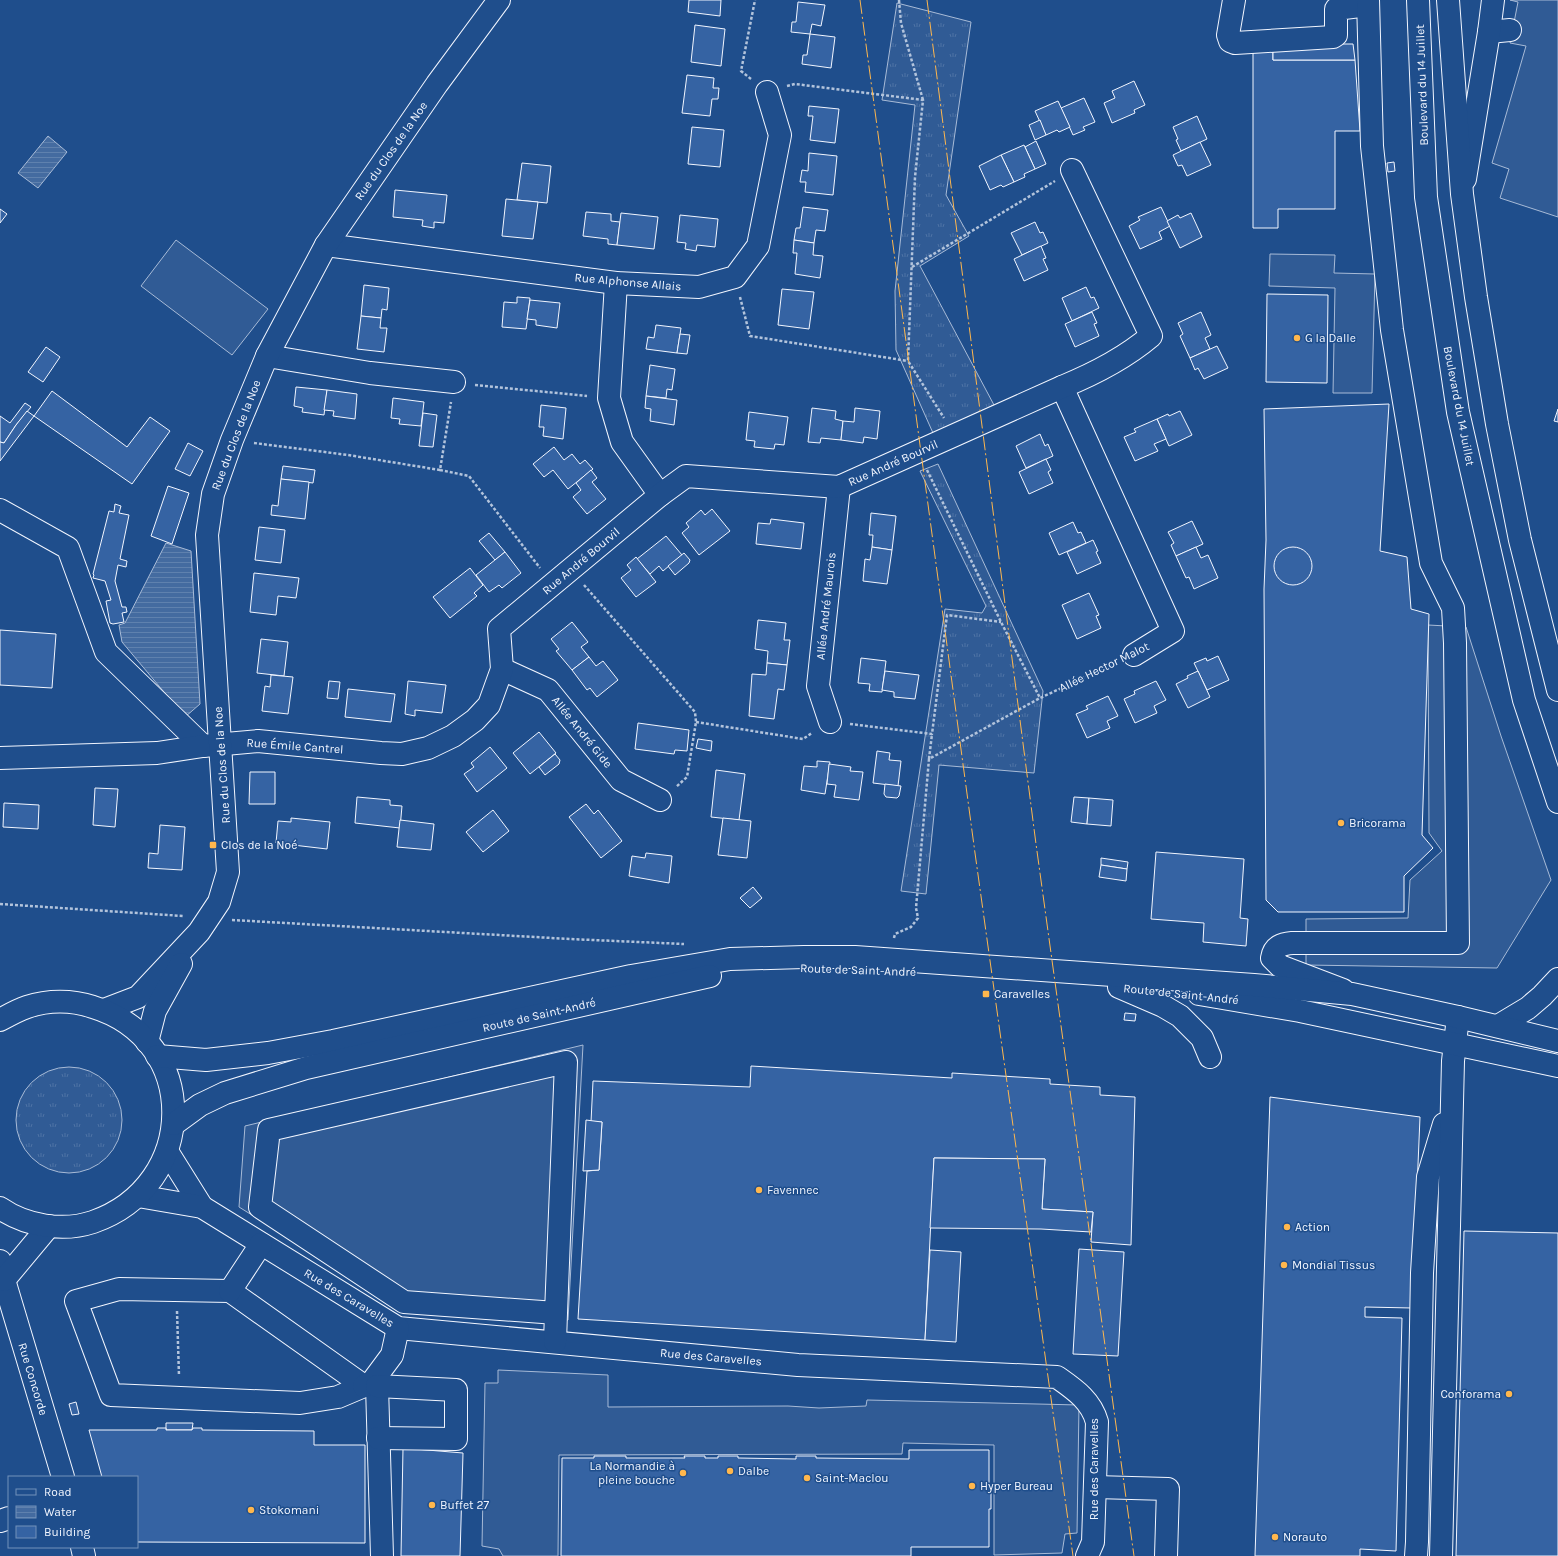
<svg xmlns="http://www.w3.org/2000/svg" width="1558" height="1556" viewBox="0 0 1558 1556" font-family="Karla,sans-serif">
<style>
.grass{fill:url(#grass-tufts);stroke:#a8bbd7}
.built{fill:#305b95;stroke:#a8bbd7}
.water{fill:url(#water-rules);stroke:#a8bbd7}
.building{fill:#3563a3;stroke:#f2f6ff}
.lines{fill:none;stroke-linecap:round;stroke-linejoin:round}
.minor-casing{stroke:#f2f6ff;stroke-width:24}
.major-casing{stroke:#f2f6ff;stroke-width:24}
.path{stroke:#b3c4dc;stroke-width:2.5;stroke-dasharray:3 2;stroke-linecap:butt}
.minor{stroke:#1f4e8c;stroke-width:22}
.major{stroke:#1f4e8c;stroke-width:22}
.power{stroke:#ffb74d;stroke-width:1;stroke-dasharray:14 3 2 3;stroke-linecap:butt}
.poi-dot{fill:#ffb74d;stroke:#1f4e8c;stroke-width:1.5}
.labels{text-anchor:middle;stroke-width:3;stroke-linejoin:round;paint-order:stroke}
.street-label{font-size:12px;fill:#f2f6ff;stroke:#1f4e8c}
.poi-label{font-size:12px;fill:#f2f6ff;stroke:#1f4e8c;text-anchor:start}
</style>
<defs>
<pattern id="grass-tufts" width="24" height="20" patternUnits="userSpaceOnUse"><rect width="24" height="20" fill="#305b95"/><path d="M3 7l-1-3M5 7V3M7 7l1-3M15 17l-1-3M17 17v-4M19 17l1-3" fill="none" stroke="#4e73a5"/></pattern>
<pattern id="water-rules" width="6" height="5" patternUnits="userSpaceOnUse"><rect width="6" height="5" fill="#446ba0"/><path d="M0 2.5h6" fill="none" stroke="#5f81ae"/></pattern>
</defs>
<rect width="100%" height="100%" fill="#1f4e8c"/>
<!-- grass -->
<g class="grass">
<path d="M897 3 971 22 946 195 969 236 920 266 994 405 933 433 896 350 895 291 915 105 882 100Z"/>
<path d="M938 464 1043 691 1034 773 939 765 926 894 901 891 945 609 982 613 986 606 920 471Z"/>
<circle cx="69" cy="1120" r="53"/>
</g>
<!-- built -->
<g class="built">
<path d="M1510 0H1558V217L1500 198 1509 169 1492 163 1526 46 1510 43 1518 2Z"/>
<path d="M176 240 268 309 232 355 141 286Z"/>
<path d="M1270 254 1335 255 1334 273 1375 274 1372 393H1333L1335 288 1269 286Z"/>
<path d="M1428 625 1466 627 1501 736 1551 880 1497 968 1306 965V919L1408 918 1410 880 1442 851 1429 833Z"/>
<path d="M583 1045 568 1320 408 1312 239 1207 245 1126Z"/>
<path d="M498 1370 608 1375V1407L788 1406 819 1408 866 1406 867 1400 1079 1405 1077 1533 1065 1534 1062 1553 994 1555V1445L903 1443 902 1454 559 1455 558 1556H503L499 1549 482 1546 485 1383H498Z"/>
</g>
<!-- water -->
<g class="water">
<path d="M48 136 67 152 38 188 18 173Z"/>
<path d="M166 543 191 551 200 704 185 717 122 642 119 625 125 623Z"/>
</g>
<!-- building -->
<g class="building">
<path d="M689 0H721L720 16 688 12Z"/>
<path d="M798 2 825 5 821 26 812 24 810 34 791 32 792 22H796Z"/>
<path d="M695 25 725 29 721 66 691 62Z"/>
<path d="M810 34 835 37 831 68 802 64 803 55H807Z"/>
<path d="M1253 44H1273V60H1355L1360 131H1335V209H1278V228H1253Z"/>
<path d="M1273 44H1353L1355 60H1273Z"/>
<path d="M687 75 714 78 713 88H719L718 99H712L710 116 682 113Z"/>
<path d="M1134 81 1145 105 1134 110 1135 113 1112 123 1104 103 1115 98 1112 91Z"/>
<path d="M1084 98 1095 122 1083 127 1085 130 1073 135 1061 108Z"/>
<path d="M1058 101 1070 127 1059 132 1057 130 1046 135 1035 111Z"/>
<path d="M809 106 839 109 835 143 810 140 813 116H808Z"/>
<path d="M1197 116 1207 139 1181 151 1176 140 1178 139 1173 127Z"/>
<path d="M1040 120 1046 135 1035 140 1029 125Z"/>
<path d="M692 127 724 130 720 167 688 164Z"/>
<path d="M1036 141 1046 164 1035 169 1025 147Z"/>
<path d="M1200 142 1211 165 1187 176 1182 165 1178 166 1173 155Z"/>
<path d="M1024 145 1035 169 1024 174 1025 177 1014 182 1001 155Z"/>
<path d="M809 153 837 156 833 195 805 192 806 182H800L802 170 808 171Z"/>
<path d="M1001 155 1014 182 1003 187 1001 185 990 190 979 166Z"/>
<path d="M1394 162 1395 171 1388 172 1387 163Z"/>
<path d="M522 163 551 166 547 203 517 200Z"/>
<path d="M395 190 447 195 444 223 434 222V228L422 226 423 220 393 217Z"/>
<path d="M506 199 538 202 533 239 502 236Z"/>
<path d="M803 207 828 210 825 231 816 230 814 243 794 240 796 228H800Z"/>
<path d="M1161 207 1170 226 1159 232 1162 239 1140 249 1129 226 1140 220 1138 217Z"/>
<path d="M0 209 7 214 0 223Z"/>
<path d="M586 212 611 214V221L620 222 617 245 608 244V239L583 236Z"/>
<path d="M621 213 658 217 654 249 617 245Z"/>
<path d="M1191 213 1202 237 1180 248 1167 221 1178 215 1180 218Z"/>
<path d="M680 215 718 219 715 247 697 245 696 251 685 249 686 243 677 242Z"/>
<path d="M1035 222 1040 233 1043 232 1048 243 1022 255 1011 233Z"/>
<path d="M794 240 814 243 813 255 823 256 820 278 795 274 797 253H793Z"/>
<path d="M1041 246 1046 258 1043 259 1048 270 1024 281 1014 259Z"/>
<path d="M364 285 389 288 387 310 382 309 381 318 361 316Z"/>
<path d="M1086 287 1091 298 1094 297 1099 308 1072 321 1062 298Z"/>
<path d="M782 289 814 292 809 329 778 325Z"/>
<path d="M1267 294 1328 295 1327 383 1266 382Z"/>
<path d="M517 297 530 298 526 329 502 327 504 302 517 303Z"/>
<path d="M530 300 560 303 557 328 536 325V320L527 319Z"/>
<path d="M1092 312 1097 323 1094 324 1099 336 1075 347 1065 324Z"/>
<path d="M1201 312 1211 335 1205 338 1210 349 1190 358 1180 336 1183 334 1178 323Z"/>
<path d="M361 316 381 318 380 328H387L384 352 357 349Z"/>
<path d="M656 325 681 328 677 353 646 349 648 337 654 338Z"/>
<path d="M680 334 690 335 687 354 677 353Z"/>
<path d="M1217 346 1228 368 1204 379 1198 368 1195 370 1190 358Z"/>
<path d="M46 347 60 357 43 382 28 372Z"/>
<path d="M650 365 675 369 672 390 667 389 666 398 646 396Z"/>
<path d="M296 387 327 390 324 415 302 412 303 408 294 406Z"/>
<path d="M327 390 357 394 355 419 333 416 334 411 324 410Z"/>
<path d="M52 391 127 447 150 417 170 431 132 484 34 416Z"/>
<path d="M646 396 677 400 674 425 650 421 651 409 645 408Z"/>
<path d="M393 398 424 402 421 426 399 424 400 419 391 418Z"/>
<path d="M25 403 31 407 16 425 4 443 0 442V416L10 423Z"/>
<path d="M1389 404 1380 551 1407 557 1411 609 1429 614 1422 835 1433 848 1404 876V912H1278L1266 900 1264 589 1266 540 1264 409Z"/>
<path d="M541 405 566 408 563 439 543 436 544 427H539Z"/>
<path d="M812 408 836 411 835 419 843 421 841 440 821 438 820 443 808 442Z"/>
<path d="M855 408 880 411 877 439 864 437 863 443 841 440 843 421 854 422Z"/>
<path d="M1558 409V422L1554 421Z"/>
<path d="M27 411 34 416 0 461V442L4 443 16 425Z"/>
<path d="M1180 411 1192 435 1169 446 1157 419 1168 414 1169 416Z"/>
<path d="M749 412 788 417 784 445 775 444 774 449 754 447 755 441 746 440Z"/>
<path d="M423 413 437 415 433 447 419 446Z"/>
<path d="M1157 419 1166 439 1154 444 1158 451 1135 461 1124 437 1136 432 1134 429Z"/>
<path d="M1040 434 1045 446 1048 444 1053 456 1026 468 1016 446Z"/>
<path d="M188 443 203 451 190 476 175 469Z"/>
<path d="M554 447 564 460 572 454 580 464 585 460 593 469 568 489 553 470 544 477 533 464Z"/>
<path d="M1046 459 1051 470 1048 472 1053 483 1029 494 1019 472Z"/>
<path d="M283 466 315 470 313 483 281 479Z"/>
<path d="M591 470 597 478 592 482 606 499 587 514 573 497 581 490 576 483Z"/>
<path d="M281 479 309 482 305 519 271 515 272 505 278 506Z"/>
<path d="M168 486 189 493 172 544 151 536Z"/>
<path d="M115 504 121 506 119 513 129 515 120 559 127 561 126 567 118 565 115 581 122 607H126L127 612 122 613 124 622 113 624 110 623 106 601 111 600 105 581 93 578 94 575 93 574 109 511 114 512Z"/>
<path d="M712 509 730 531 699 555 682 533 689 527 686 523 701 510 705 515Z"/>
<path d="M871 513 896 516 892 550 872 547 873 535H869Z"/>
<path d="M771 519 804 523 801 549 756 544 758 523 770 524Z"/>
<path d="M1192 521 1203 544 1176 556 1171 545 1174 543 1168 532Z"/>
<path d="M1073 522 1078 533 1081 532 1086 543 1059 555 1049 533Z"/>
<path d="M259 527 285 530 281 563 255 560Z"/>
<path d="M489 533 505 552 495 560 479 541Z"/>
<path d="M666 536 682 555 663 571 659 566 650 574 637 559Z"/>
<path d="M1093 540 1098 551 1096 552 1101 563 1077 574 1067 552Z"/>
<path d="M872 547 892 550 887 584 863 581 865 559 870 560Z"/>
<path d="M1196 547 1201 558 1208 555 1218 578 1194 589 1189 577 1186 578 1176 556Z"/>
<circle cx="1293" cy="566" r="19"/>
<path d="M505 552 521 573 502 588 499 585 489 592 476 575Z"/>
<path d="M684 553 690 560 689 563 675 575 668 566Z"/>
<path d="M636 557 656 582 636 597 621 578 631 570 627 565Z"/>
<path d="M470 568 483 585 474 593 477 596 450 618 433 597Z"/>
<path d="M254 573 299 578 296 598 278 596 276 615 250 612Z"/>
<path d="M1089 593 1099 615 1096 616 1101 628 1077 639 1062 605Z"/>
<path d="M758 620 786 623 784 640H790L787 665 767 663 768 651 755 649Z"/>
<path d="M572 622 588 642 581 647 589 657 572 670 556 651 559 649 551 639Z"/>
<path d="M0 630 56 634 52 688 0 685Z"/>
<path d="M261 639 288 642 284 676 257 673Z"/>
<path d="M1218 656 1229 680 1207 690 1194 663 1206 658 1207 661Z"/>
<path d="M589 657 596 666 603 661 618 680 597 697 590 688 587 690 572 670Z"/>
<path d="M861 658 886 661 882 692 869 691 870 684 858 683Z"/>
<path d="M767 663 787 665 784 690 778 689 774 719 749 716 752 674 766 675Z"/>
<path d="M885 671 919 675 915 699 894 697V692L882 690Z"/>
<path d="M1198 671 1210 697 1188 708 1176 684 1188 678 1187 676Z"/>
<path d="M271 675 293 677 288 714 262 711 265 686 270 687Z"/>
<path d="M329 681 340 682 338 699 327 698Z"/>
<path d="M408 681 446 685 442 713 415 710V716L405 714Z"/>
<path d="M1156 681 1166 700 1154 706 1157 713 1135 723 1124 699 1135 694 1134 691Z"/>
<path d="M348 689 395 694 391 722 345 717Z"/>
<path d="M1108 696 1118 716 1107 721 1110 728 1087 738 1076 714 1088 709 1086 706Z"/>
<path d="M638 723 689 730 687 751 675 750 674 754 635 749Z"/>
<path d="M539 732 556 753 530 774 513 753Z"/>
<path d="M698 739 712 741 711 751 696 748Z"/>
<path d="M490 747 507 768 477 792 464 774 474 767 471 763Z"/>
<path d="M877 751 890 753 889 760 901 761 898 786 873 783Z"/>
<path d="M555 754 560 760 559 764 545 775 539 767Z"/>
<path d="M817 761 830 762 825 794 801 790 804 766 817 767Z"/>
<path d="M829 764 851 767 850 771 863 772 859 800 834 797 836 785 827 784Z"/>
<path d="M716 770 745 774 739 820 711 817Z"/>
<path d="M250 772H275V804H249Z"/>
<path d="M885 784 901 786 899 796 897 798 886 797 884 794Z"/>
<path d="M95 788 118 789 115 827 93 825Z"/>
<path d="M357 797 390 800V805L402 806 400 828 355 823Z"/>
<path d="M1074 797 1089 798 1087 824 1071 822Z"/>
<path d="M1089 798 1113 800 1111 826 1087 824Z"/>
<path d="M4 803 39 805 38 829 3 827Z"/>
<path d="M586 804 594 814 598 810 622 841 601 858 569 817Z"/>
<path d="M493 810 509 831 483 852 466 832Z"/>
<path d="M291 818 330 822 327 849 276 843 278 821 291 822Z"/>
<path d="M723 818 751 821 747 858 718 855Z"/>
<path d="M400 820 434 824 431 850 397 847Z"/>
<path d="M160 825 185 827 182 870 148 868 149 853 158 854Z"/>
<path d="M1156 852 1244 859 1240 918 1248 919 1246 946 1203 942 1204 923 1151 919Z"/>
<path d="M646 853 672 856 669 883 629 876 632 856 645 858Z"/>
<path d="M1101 858 1128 862 1127 869 1101 865Z"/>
<path d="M1101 865 1127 869 1126 881 1099 877Z"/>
<path d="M753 887 762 898 750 908 740 898Z"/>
<path d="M1125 1013 1136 1014 1135 1021 1124 1020Z"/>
<path d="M751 1066 952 1078V1073L1050 1079V1084L1100 1087V1095L1135 1097 1131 1245 1091 1242 1093 1212 1042 1209 1045 1159 934 1158 925 1340 578 1319 587 1171 599 1170 602 1122H591L593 1081 750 1087Z"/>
<path d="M1270 1097 1420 1117 1412 1308 1365 1307V1317L1402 1318 1396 1551 1360 1549V1556H1255Z"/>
<path d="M586 1120 602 1122 599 1170 583 1171Z"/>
<path d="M934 1158 1045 1159 1042 1209 1093 1212 1091 1232 1041 1229 930 1228Z"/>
<path d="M1464 1231 1558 1233V1556H1456Z"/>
<path d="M1079 1249 1124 1252 1118 1356 1073 1354Z"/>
<path d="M930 1250 961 1252 956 1342 925 1340Z"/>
<path d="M76 1402 79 1414 72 1415 69 1404Z"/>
<path d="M166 1423H193L192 1430H166Z"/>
<path d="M157 1428H166V1430H192L193 1428H202V1430L314 1431V1445H365V1543L137 1542V1477H102L89 1430H157Z"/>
<path d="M403 1448 463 1453 460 1556H401Z"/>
<path d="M909 1450H989V1488L991 1489V1509H989V1547H911V1556H561L562 1458H594V1456H626V1458H685L684 1456H705V1458H718V1456H738V1458L796 1459V1456H816V1458L909 1459Z"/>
</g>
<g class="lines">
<!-- minor casing -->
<g class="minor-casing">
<g id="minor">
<path d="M1234 0 1228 35 1230 41 1235 43 1333 37 1336 35V9L1368 5"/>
<path d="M1489 32 1510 30"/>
<path d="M1465 179 1489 32 1493 0"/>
<path d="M326 245 616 283 699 287 735 277 758 246 780 135 767 92"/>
<path d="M616 283 609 398 622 442 660 495"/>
<path d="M267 356 370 373 454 382"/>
<path d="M1062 387 1173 631 1134 655"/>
<path d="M0 510 68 548 106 652 203 746"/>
<path d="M502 669 548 690 621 780 660 800"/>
<path d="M830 722 818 686 839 487"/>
<path d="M0 758 157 753 203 746 258 741 381 753 402 754 428 748 453 736 475 720 489 705 502 669 499 629 660 495 686 476 839 487 1062 387C1094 374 1125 358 1151 336L1072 170"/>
<path d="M1119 987 1163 1006 1180 1016 1202 1038 1210 1057"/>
<path d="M1343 990 1280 966 1272 958C1274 946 1282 944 1292 943H1458L1455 643 1453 608 1431 563 1392 330 1372 146 1368 0"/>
<path d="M104 1010 138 997 199 932 219 902 228 872 207 535 213 494 232 440 267 356 326 245 437 84 499 0"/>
<path d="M147 1042 155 1011 181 964"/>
<path d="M167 1151 202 1207"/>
<path d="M138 1196 202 1207 398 1328 798 1365 1057 1377C1074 1389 1091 1400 1097 1422L1093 1542 1087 1556"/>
<path d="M0 1261 4 1280 63 1477"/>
<path d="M4 1280 49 1226"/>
<path d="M119 1289 230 1291 364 1386 338 1397 300 1403 111 1395 76 1301Z"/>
<path d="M230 1291 261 1244"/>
<path d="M555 1342 556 1313 566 1062 269 1130 260 1207 404 1302 556 1313"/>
<path d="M372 1382 377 1386 382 1556"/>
<path d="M364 1386 372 1382 392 1355 398 1328"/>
<path d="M377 1386 456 1390V1439L378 1438"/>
<path d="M1095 1487 1168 1489 1166 1556"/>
<path d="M0 1521 9 1518"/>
<path d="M82 1547 84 1556"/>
<path d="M1416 1556 1417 1542 1422 1273 1428 1177 1444 1124"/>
<path d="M1441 1556 1453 1061 1458 1017"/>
</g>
</g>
<!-- major casing -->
<g class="major-casing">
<g id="major">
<path d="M1418 0 1426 197 1458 412 1524 700 1558 802"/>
<path d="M1448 0 1462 194 1476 297 1497 424 1520 540 1558 690"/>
<path d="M1199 994 1300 1011 1558 1066"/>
<path d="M0 1020C9 1015 18 1010 27 1007 48 1000 72 1000 93 1007 201 1040 199 1185 93 1222 63 1232 26 1226 0 1208"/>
<path d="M1498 1026 1528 1008 1542 996 1558 979"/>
<path d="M157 1056 206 1060 268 1053 333 1041 631 976 730 959 804 957H855L1254 985 1352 994 1458 1017 1558 1041"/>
<path d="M174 1124 200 1105 225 1093 306 1068 710 976"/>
</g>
</g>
<!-- path -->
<g class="path">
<path d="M899 0 901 23 923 100"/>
<path d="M751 79 741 71 755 0"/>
<path d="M787 86 795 84 923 100 915 177 908 361 944 418"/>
<path d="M912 267 1055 181"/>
<path d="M740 297 750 336 908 361"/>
<path d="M475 385 587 396"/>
<path d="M254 443 348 455 440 470 451 402"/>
<path d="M440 470 469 476 540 568"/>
<path d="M927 470 1001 622 1040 698 1115 663"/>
<path d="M584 585 695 712 696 722 687 777 676 787"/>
<path d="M696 722 803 739 812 733"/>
<path d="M850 724 932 734 947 615 1001 622"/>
<path d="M929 759 932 734"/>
<path d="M0 904 183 916"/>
<path d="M232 920 570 939 684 944"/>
<path d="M894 938 895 934 911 927 918 918 916 908 929 759 1040 698"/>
<path d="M177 1311 179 1376"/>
</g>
<!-- minor -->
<use href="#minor" class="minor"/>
<!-- major -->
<use href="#major" class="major"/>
<!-- power -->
<g class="power">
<path d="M860 0 975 853 1073 1556"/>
<path d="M927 0 1036 844 1134 1556"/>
</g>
</g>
<!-- markers -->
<g class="poi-dot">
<circle cx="1297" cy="338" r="4"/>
<circle cx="1341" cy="823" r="4"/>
<rect x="209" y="841" width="8" height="8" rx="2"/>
<rect x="982" y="990" width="8" height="8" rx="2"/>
<circle cx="759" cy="1190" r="4"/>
<circle cx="1287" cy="1227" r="4"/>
<circle cx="1284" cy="1265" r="4"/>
<circle cx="1509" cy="1394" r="4"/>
<circle cx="730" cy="1471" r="4"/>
<circle cx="683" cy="1473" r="4"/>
<circle cx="807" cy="1478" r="4"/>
<circle cx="972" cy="1486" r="4"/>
<circle cx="432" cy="1505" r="4"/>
<circle cx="251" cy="1510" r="4"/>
<circle cx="1275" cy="1537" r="4"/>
</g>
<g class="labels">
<!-- street labels -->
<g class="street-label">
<text transform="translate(1422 85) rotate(-92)" y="4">Boulevard du 14 Juillet</text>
<text transform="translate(391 151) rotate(-55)" y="4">Rue du Clos de la Noe</text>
<text transform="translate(628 282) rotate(5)" y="4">Rue Alphonse Allais</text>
<text transform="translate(1459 406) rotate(79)" y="4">Boulevard du 14 Juillet</text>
<text transform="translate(236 435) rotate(-69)" y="4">Rue du Clos de la Noe</text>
<text transform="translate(893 463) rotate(-24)" y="4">Rue André Bourvil</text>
<text transform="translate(581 561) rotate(-40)" y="4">Rue André Bourvil</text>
<text transform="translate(826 606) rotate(-84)" y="4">Allée André Maurois</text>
<text transform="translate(1104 667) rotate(-26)" y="4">Allée Hector Malot</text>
<text transform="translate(582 732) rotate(51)" y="4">Allée André Gide</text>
<text transform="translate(295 746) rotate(4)" y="4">Rue Émile Cantrel</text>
<text transform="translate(222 765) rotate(-94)" y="4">Rue du Clos de la Noe</text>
<text transform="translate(858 970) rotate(2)" y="4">Route de Saint-André</text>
<text transform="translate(1181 994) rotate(6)" y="4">Route de Saint-André</text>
<text transform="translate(539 1015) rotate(-13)" y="4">Route de Saint-André</text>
<text transform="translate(349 1298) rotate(31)" y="4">Rue des Caravelles</text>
<text transform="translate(711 1357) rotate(5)" y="4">Rue des Caravelles</text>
<text transform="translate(33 1379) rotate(73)" y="4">Rue Concorde</text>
<text transform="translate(1094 1469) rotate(-90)" y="4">Rue des Caravelles</text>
</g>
<!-- poi labels -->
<g class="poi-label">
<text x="1305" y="342">G la Dalle</text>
<text x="1349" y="827">Bricorama</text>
<text x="221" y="849">Clos de la Noé</text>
<text x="994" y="998">Caravelles</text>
<text x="767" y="1194">Favennec</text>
<text x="1295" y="1231">Action</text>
<text x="1292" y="1269">Mondial Tissus</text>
<text x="1501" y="1398" text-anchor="end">Conforama</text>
<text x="675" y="1470" text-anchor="end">La Normandie à<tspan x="675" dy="14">pleine bouche</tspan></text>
<text x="738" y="1475">Dalbe</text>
<text x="815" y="1482">Saint-Maclou</text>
<text x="980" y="1490">Hyper Bureau</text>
<text x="440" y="1509">Buffet 27</text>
<text x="259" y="1514">Stokomani</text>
<text x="1283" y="1541">Norauto</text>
</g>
</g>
<!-- legend -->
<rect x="8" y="1476" width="130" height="72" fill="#1f4e8c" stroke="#7391ba"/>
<rect x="16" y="1489" width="20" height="6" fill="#1f4e8c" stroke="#7391ba"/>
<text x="44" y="1496" font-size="12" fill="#f2f6ff">Road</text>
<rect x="16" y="1506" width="20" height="12" fill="url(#water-rules)" stroke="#7391ba"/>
<text x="44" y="1516" font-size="12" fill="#f2f6ff">Water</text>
<rect x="16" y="1526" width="20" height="12" fill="#3563a3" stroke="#7391ba"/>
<text x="44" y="1536" font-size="12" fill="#f2f6ff">Building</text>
</svg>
